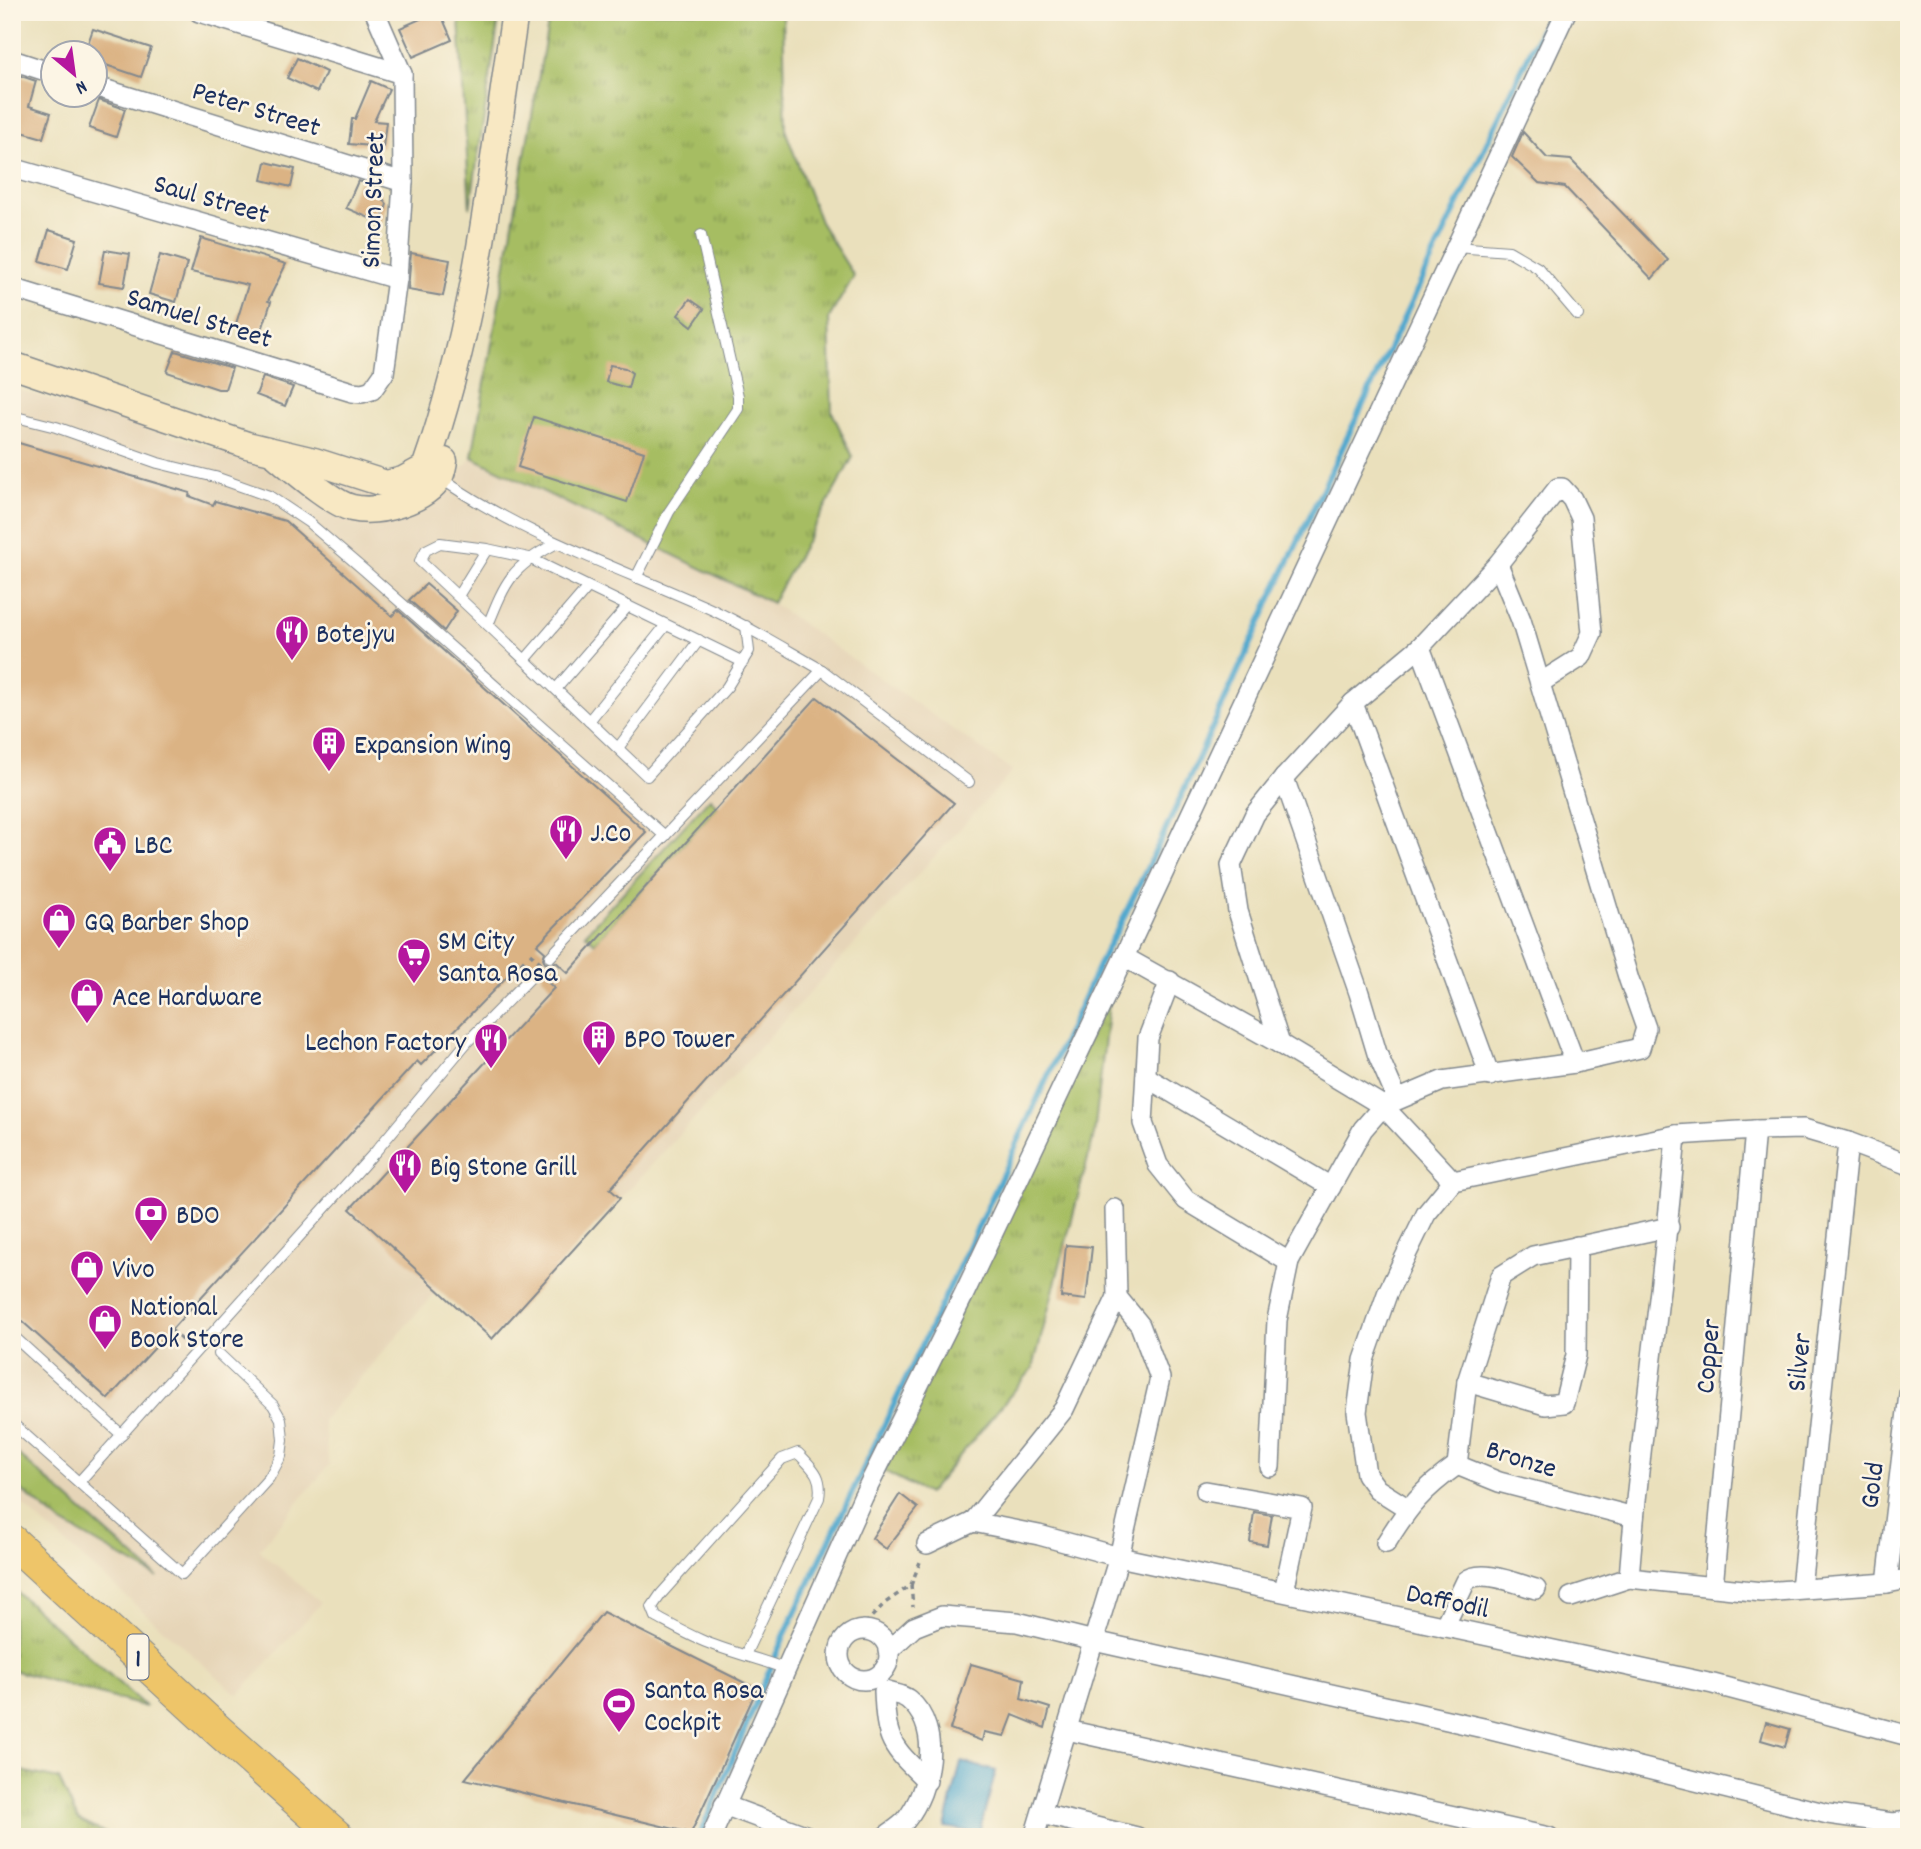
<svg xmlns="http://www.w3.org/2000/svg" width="1921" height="1849" viewBox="0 0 1921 1849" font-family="Dekko,sans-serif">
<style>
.built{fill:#e6d5b8}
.grass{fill:url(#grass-tufts);stroke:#607660;stroke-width:2}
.garden{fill:#a6bd62;stroke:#607660;stroke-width:2}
.water{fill:#51a8ce;stroke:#366c96;stroke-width:2}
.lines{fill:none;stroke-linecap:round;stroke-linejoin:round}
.stream{stroke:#51a8ce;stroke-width:6}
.building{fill:#dbb384}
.service-casing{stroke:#82888d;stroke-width:12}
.minor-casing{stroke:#82888d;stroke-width:22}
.secondary-casing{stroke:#82888d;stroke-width:29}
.trunk-casing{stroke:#82888d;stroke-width:34}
.path{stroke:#82888d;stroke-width:3.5;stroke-dasharray:5 5;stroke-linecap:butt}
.service{stroke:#fff;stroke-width:10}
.minor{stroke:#fff;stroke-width:19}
.secondary{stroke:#f8e8c3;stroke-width:26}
.trunk{stroke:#eec569;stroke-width:32}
.path-bridge{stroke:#82888d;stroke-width:3.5;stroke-dasharray:5 5;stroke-linecap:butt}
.labels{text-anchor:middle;stroke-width:5;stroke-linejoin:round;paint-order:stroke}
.shield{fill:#fcf5e5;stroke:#5e6a86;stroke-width:2}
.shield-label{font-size:26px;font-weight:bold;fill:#1b2f5e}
.street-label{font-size:28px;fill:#1b2f5e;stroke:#fcf5e5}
.poi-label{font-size:28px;fill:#1b2f5e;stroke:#fcf5e5;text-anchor:start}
</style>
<defs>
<pattern id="grass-tufts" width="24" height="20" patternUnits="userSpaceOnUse" patternTransform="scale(1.75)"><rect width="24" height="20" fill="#a6bd62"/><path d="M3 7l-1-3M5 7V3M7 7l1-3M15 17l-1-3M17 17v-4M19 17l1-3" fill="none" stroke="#869a54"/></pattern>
</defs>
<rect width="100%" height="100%" fill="#fcf5e5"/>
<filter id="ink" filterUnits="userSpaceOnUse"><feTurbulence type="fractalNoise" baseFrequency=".0143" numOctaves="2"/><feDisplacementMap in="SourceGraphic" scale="14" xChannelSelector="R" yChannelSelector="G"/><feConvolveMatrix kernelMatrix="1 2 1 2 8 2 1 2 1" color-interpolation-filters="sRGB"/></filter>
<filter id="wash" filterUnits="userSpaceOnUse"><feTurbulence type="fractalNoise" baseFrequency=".00686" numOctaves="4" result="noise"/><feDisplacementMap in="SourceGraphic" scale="28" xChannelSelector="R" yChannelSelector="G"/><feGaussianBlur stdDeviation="1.57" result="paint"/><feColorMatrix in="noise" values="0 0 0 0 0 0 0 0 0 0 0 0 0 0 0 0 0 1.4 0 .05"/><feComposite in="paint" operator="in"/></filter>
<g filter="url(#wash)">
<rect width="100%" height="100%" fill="#eae0bc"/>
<!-- built -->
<path class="built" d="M12 388 207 446 431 507 472 457 772 603 1013 771 492 1339 438 1289 323 1420 329 1465 259 1550 321 1603 238 1695 12 1496Z"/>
<!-- grass -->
<g class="grass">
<path d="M456 12H500L470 208 459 19Z"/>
<path d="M550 12H783L786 132 820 222 854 276 829 318 832 412 853 457 772 603 472 457Z"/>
<path d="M1110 994 1094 1135 1033 1368 928 1494 884 1471Z"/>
<path d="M12 1449 158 1578 59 1521 12 1483Z"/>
<path d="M12 1588 146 1707 12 1670Z"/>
<path d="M12 1769 59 1779 78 1820 113 1837H12Z"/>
</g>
<!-- garden -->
<path class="garden" d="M710 798 718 807 595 943 585 934Z"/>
<!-- water -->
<path class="water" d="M961 1762 996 1771 979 1833 945 1827Z"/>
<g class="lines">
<!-- stream -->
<path class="stream" d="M699 1837 785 1634 976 1232 1106 950 1119 927 1168 825 1273 594 1549 12"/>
</g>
<g id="blocks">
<!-- building -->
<g class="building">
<path d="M436 12H440L452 40 413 57 400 28Z"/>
<path d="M93 29 151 48 141 77 94 61V52H85Z"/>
<path d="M297 58 326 72 317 92 287 78Z"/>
<path d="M12 73 36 81 29 106 51 113 43 138 22 132 17 148H12Z"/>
<path d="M371 81 389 89 374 121 386 122 383 147 349 144 352 119H355Z"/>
<path d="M99 100 125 109 116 137 89 128Z"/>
<path d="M1523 132 1547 158 1571 160 1668 260 1652 279 1565 187 1539 183 1512 157Z"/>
<path d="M266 162 295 169 291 187 262 180Z"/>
<path d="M358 181 378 187 380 195 387 204 381 223 346 208Z"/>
<path d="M49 230 77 239 68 269 40 261Z"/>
<path d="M201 238 286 264 268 301 271 302 261 333 235 327 248 285 191 272Z"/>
<path d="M105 250 130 254 124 287 99 283Z"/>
<path d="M411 253 450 260 443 296 408 290Z"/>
<path d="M160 255 187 263 176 302 149 294Z"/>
<path d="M690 299 704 309 692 326 678 315Z"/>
<path d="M175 351 232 368 225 389H218L167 372Z"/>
<path d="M610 365 625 368 632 373 628 388 606 382Z"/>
<path d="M263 377 293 387 285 406 256 395Z"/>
<path d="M534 417 644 452 627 502 518 467Z"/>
<path d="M12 441 190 493 189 496 213 505 215 501 285 521 392 616 398 610 646 832 537 945 545 952 543 958 545 963 551 964 556 962 568 973 817 697 954 803 610 1189 620 1198 492 1339 350 1209 554 988 542 977 543 971 541 966 535 965 530 967 523 960 421 1065 417 1061 108 1399 12 1312Z"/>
<path d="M426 584 457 611 444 631 409 600Z"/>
<path d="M1066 1245 1092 1247 1086 1300 1061 1297Z"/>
<path d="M900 1494 918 1508 886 1549 872 1538Z"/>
<path d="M1254 1512 1272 1515 1267 1545 1250 1542Z"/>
<path d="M603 1612 757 1689 691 1833 465 1779Z"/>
<path d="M971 1664 1024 1679 1021 1699 1050 1708 1045 1728 1013 1715 1005 1736 984 1732 982 1741 950 1729Z"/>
<path d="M1766 1722 1790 1729 1785 1747 1761 1740Z"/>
</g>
</g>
</g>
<g filter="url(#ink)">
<use href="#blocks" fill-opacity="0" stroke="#82888d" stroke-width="2"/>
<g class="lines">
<!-- service casing -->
<g class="service-casing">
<g id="service">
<path d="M1455 247 1509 251 1538 268 1578 315"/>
<path d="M12 416 56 427 158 463 215 477 269 496 308 522 364 570 665 836"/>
<path d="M439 477C520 534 614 566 704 606 745 624 783 648 822 670L550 957"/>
<path d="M555 544C512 567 506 580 488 625L647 776 727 687 749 651 746 626"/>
<path d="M636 578 669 512 738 409V396L701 235"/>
<path d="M458 596 487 549"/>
<path d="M488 625 420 561 426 550 440 543 487 549 529 558 743 662"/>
<path d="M525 660 588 587"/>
<path d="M822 670 969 782"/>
<path d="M556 689 628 606"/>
<path d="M589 721 666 625"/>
<path d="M618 748 699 640"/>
<path d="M12 1335 122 1435"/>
<path d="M12 1423 182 1574 269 1478 281 1456 283 1440 281 1419 273 1405 219 1354"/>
<path d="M79 1482 376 1151 468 1041 536 972"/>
<path d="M745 1655 819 1498C823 1475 812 1468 798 1453L782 1459 661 1594 652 1607 656 1617C671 1625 685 1633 701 1640 728 1652 758 1658 786 1669"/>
</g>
</g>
<!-- minor casing -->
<g class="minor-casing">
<g id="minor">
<path d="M199 12 402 74"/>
<path d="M12 60 52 73"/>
<path d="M94 86 403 182"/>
<path d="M12 168 397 279"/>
<path d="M12 288 352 392 362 393 372 390 384 373 397 279 403 182 402 74 375 12"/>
<path d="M1420 647 1575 1063"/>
<path d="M1353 703 1490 1076"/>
<path d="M1284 778 1359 993 1377 1053 1397 1099"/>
<path d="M1124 957 1280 1044 1383 1106 1453 1181"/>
<path d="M1170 981 1148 1038 1143 1123 1158 1165 1186 1200 1289 1262"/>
<path d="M1280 1044 1238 911 1231 865 1255 814 1284 778 1353 703 1420 647 1498 564 1558 488H1562L1572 499 1581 518 1592 633 1581 657 1540 683"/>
<path d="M1146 1077 1331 1187"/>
<path d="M1467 1382 1545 1405 1564 1403 1576 1355 1577 1246"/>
<path d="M1457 1465 1467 1382 1501 1276 1533 1256 1669 1227"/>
<path d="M1270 1467 1277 1320 1289 1262 1363 1129 1383 1106 1442 1081 1575 1063 1640 1048 1646 1028 1629 980 1521 620 1498 564"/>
<path d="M1206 1491 1302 1508 1284 1591"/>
<path d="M1407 1508 1377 1489 1366 1474 1357 1412 1364 1360 1387 1294 1426 1214 1453 1181 1676 1135 1755 1130 1804 1129 1848 1142 1909 1165"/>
<path d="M973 1522 1039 1535 1119 1557 1713 1684 1909 1736"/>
<path d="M1386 1543C1408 1507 1422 1490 1457 1465L1499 1482 1634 1517"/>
<path d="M927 1544 973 1522 1064 1409 1117 1297 1115 1209"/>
<path d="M1629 1578C1640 1430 1664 1283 1676 1135"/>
<path d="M1887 1583 1909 1394"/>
<path d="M1713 1587 1755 1130"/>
<path d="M1801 1588 1848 1142"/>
<path d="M1571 1597 1629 1578 1762 1592 1887 1583 1909 1579"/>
<path d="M1444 1627 1466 1581C1481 1568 1518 1584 1536 1589"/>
<circle cx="864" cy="1655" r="25"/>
<path d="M888 1651 914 1627 942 1616 1017 1622 1094 1641 1483 1728 1828 1814 1892 1823 1909 1821"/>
<path d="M1067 1730 1549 1837"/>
<path d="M724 1805 810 1837"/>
<path d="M1042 1814 1137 1837"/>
<path d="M711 1837 863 1497 964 1294 1124 957 1566 12"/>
<path d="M885 1837C891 1832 901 1826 906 1820 930 1790 943 1729 909 1700 904 1695 891 1693 884 1691 886 1742 891 1746 927 1781"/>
<path d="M1034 1837 1119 1557 1160 1378 1140 1325 1117 1297"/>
</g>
</g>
<!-- secondary casing -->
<g class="secondary-casing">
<g id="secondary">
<path d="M12 365 247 445 314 461 386 484 403 480 425 468C477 322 492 166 515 12"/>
<path d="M277 456C293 469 333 504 352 508 378 514 426 501 440 476 442 472 443 466 444 461"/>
</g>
</g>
<!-- trunk casing -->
<g class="trunk-casing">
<path id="trunk" d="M12 1541 220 1732 338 1837"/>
</g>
<!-- path -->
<g class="path">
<path d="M171 1330 186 1344"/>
<path d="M911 1585 913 1607"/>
<path d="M858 1631 885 1603 911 1585 920 1562"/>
</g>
<!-- service -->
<use href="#service" class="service"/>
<!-- minor -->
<use href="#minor" class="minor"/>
<!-- secondary -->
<use href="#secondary" class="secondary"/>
<!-- trunk -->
<use href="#trunk" class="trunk"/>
<!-- path-bridge -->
<path class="path-bridge" d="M530 953 560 980"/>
</g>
</g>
<!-- icons -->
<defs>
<g id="restaurant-pin" transform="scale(1.75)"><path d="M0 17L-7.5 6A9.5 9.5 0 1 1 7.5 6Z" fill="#b5179e" stroke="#fcf5e5"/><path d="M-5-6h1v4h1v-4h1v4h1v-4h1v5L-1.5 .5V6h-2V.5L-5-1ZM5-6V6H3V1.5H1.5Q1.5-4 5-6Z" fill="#fff"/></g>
<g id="building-pin" transform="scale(1.75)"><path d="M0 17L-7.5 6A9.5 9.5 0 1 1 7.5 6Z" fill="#b5179e" stroke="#fcf5e5"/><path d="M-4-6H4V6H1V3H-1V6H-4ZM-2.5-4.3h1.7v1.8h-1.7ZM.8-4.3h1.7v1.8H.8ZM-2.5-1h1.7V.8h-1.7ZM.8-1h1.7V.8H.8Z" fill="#fff"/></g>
<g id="civic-pin" transform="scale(1.75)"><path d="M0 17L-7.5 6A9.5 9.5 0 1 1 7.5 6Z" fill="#b5179e" stroke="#fcf5e5"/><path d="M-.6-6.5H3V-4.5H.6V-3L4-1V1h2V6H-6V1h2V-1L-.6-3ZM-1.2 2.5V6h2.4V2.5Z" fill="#fff"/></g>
<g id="shop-pin" transform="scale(1.75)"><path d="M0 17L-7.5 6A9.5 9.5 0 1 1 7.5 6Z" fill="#b5179e" stroke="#fcf5e5"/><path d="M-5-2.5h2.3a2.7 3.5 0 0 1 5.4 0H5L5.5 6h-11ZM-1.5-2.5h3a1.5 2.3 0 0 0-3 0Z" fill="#fff"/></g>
<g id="supermarket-pin" transform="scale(1.75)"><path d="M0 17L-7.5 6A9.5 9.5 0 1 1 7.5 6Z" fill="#b5179e" stroke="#fcf5e5"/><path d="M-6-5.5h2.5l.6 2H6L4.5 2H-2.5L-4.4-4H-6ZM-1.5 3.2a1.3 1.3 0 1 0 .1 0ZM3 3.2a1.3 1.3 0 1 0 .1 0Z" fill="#fff"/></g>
<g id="bank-pin" transform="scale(1.75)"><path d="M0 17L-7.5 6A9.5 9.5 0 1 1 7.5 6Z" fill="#b5179e" stroke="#fcf5e5"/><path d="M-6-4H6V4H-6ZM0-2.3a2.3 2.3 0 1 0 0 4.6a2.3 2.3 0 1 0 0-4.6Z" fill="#fff"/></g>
<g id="stadium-pin" transform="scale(1.75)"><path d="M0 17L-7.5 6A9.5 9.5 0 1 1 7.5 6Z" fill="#b5179e" stroke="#fcf5e5"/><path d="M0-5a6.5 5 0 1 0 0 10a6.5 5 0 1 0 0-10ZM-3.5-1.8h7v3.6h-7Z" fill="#fff"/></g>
</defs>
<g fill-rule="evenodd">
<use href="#restaurant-pin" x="292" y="632"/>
<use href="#building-pin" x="329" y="743"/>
<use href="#restaurant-pin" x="566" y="831"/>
<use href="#civic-pin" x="110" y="843"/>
<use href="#shop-pin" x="59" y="920"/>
<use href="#supermarket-pin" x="414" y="955"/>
<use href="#shop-pin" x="87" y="995"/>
<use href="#building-pin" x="599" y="1037"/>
<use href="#restaurant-pin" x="491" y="1040"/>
<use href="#restaurant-pin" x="405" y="1165"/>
<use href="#bank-pin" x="151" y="1213"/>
<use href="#shop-pin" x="87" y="1267"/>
<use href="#shop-pin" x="105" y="1321"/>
<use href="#stadium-pin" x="619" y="1704"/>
</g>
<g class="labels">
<!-- shield labels -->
<rect class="shield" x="127.5" y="1634.5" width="21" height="45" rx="5"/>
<g class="shield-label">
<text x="138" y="1666">1</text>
</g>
<!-- street labels -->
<g class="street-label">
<text transform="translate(257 107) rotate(17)" y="10">Peter Street</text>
<text transform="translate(212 197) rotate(16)" y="10">Saul Street</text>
<text transform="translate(371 200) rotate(-88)" y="10">Simon Street</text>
<text transform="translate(200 316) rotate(17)" y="10">Samuel Street</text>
<text transform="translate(1706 1356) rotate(-85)" y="10">Copper</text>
<text transform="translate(1797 1362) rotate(-84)" y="10">Silver</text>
<text transform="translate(1522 1457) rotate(17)" y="10">Bronze</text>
<text transform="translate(1870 1485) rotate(-83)" y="10">Gold</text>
<text transform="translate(1448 1599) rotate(12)" y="10">Daffodil</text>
</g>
<!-- poi labels -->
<g class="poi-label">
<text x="316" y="642">Botejyu</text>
<text x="354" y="753">Expansion Wing</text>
<text x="590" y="841">J.Co</text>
<text x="134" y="853">LBC</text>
<text x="84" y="930">GQ Barber Shop</text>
<text x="438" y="949">SM City<tspan x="438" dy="32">Santa Rosa</tspan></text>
<text x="112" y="1005">Ace Hardware</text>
<text x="624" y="1047">BPO Tower</text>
<text x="466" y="1050" text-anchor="end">Lechon Factory</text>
<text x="430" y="1175">Big Stone Grill</text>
<text x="176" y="1223">BDO</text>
<text x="112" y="1277">Vivo</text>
<text x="130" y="1315">National<tspan x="130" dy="32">Book Store</tspan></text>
<text x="644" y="1698">Santa Rosa<tspan x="644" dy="32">Cockpit</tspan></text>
</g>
</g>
<!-- margin -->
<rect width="1921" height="1849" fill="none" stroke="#fcf5e5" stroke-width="42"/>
<!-- north arrow -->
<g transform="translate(74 74) rotate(151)"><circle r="33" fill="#fcf5e5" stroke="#a2a6af" stroke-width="2"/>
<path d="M0-5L12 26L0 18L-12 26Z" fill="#b5179e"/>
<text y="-10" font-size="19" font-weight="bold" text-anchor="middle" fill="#1b2f5e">N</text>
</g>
</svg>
